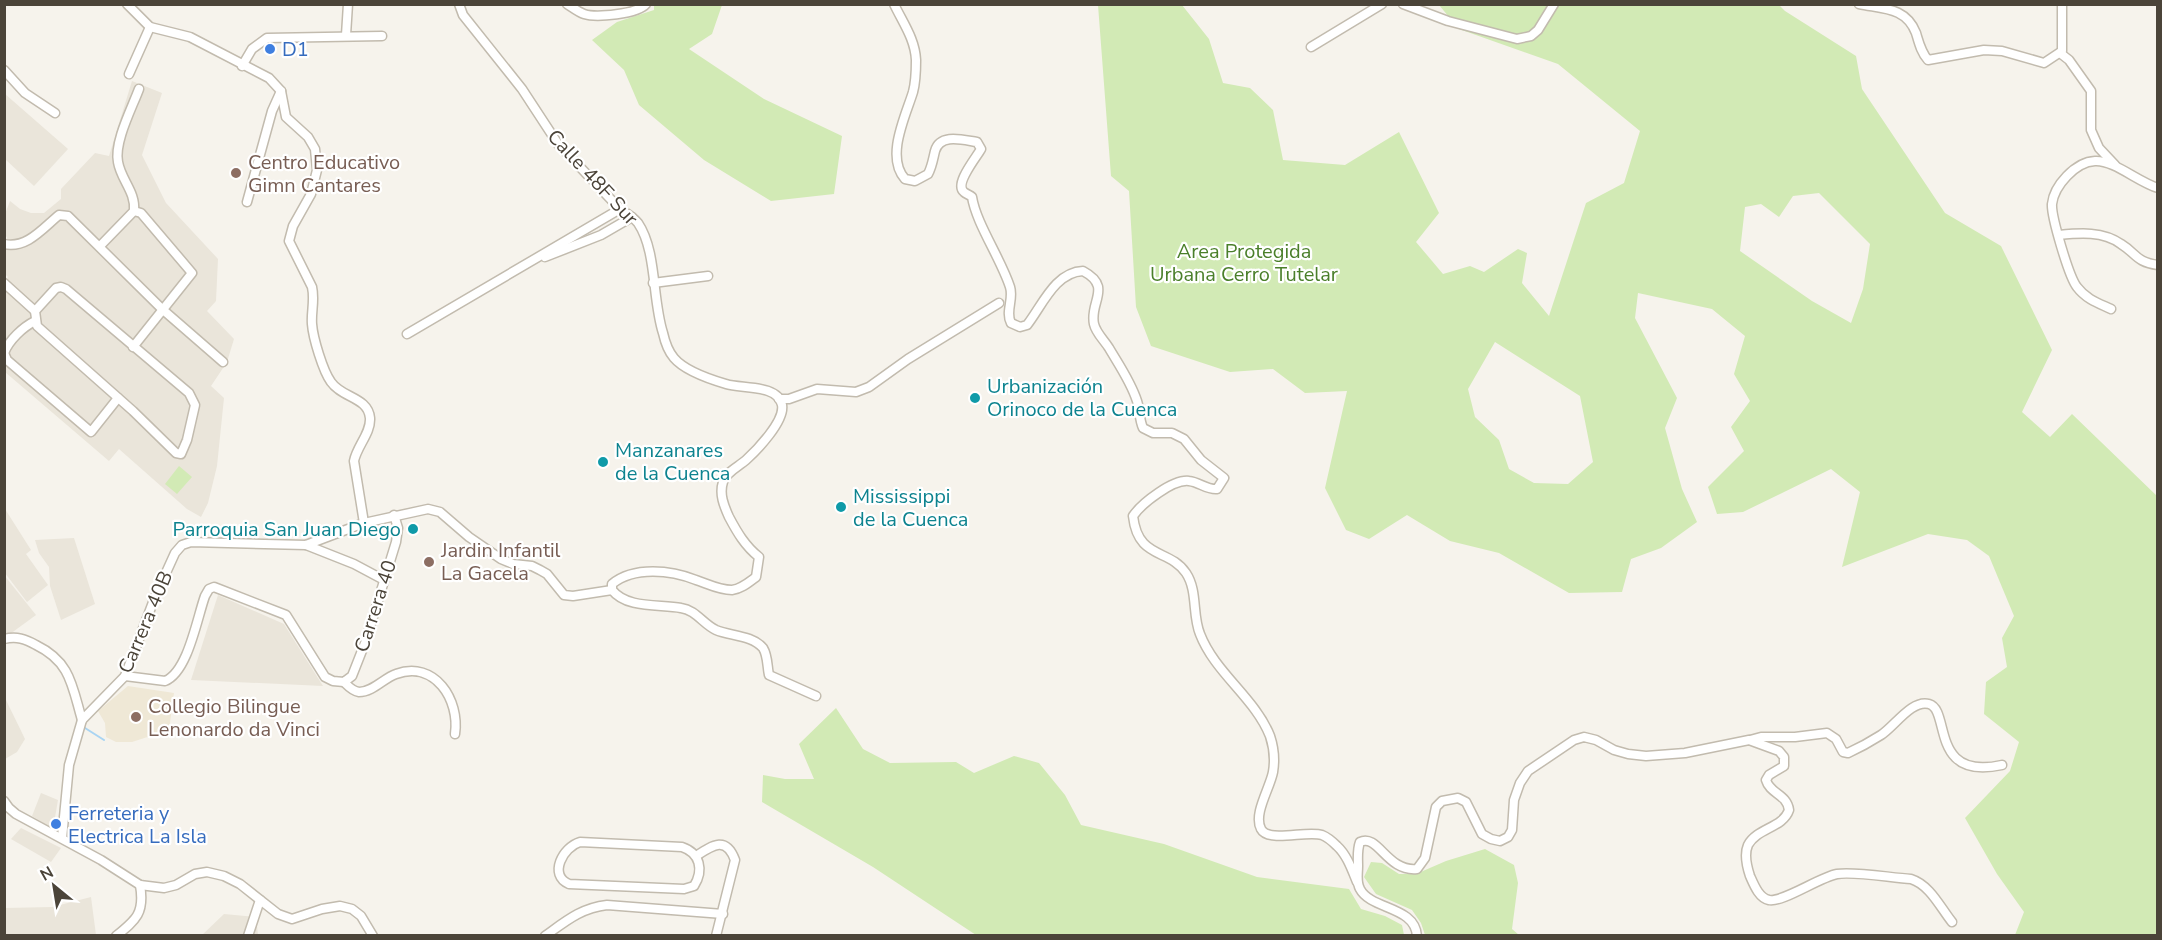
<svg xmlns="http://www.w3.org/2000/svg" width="2162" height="940" viewBox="0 0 2162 940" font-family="'Nunito Sans',sans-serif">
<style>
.residential{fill:#eae5da}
.education{fill:#efe8d6}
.green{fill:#d2eab5;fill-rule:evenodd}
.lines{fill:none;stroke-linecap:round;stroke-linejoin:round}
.stream{stroke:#a9d4f2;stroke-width:2}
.minor-casing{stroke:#c2bbae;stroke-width:11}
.minor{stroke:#fff;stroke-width:8}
.shop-dot{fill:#3f7fe0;stroke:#fff;stroke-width:2}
.education-dot{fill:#8d6e63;stroke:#fff;stroke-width:2}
.culture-dot{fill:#0f9aa8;stroke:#fff;stroke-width:2}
.labels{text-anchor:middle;stroke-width:4.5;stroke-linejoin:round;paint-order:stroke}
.shop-label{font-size:20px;fill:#366cbe;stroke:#fff;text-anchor:start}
.education-label{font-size:20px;fill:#785e54;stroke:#fff;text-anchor:start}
.street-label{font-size:20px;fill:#4b4439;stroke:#fff}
.park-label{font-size:20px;fill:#4a7f2a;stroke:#fff}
.culture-label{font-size:20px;fill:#0d838f;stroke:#fff;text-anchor:start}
</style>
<rect width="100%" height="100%" fill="#f6f3ec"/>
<!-- residential -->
<g class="residential">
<path d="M132 81 162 93 142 155 166 203 218 259 216 301 207 311 234 339 227 362 211 386 224 398 217 466 208 503 201 517 187 509 119 449 109 461 5 372 4 281 8 277 5 274V247L7 237 5 236V214L10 201 20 209 31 213H44L61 199V189L95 153 109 156Z"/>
<path d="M5 94 68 149 34 186 5 159Z"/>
<path d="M5 509 31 550 26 554 48 585 27 602 5 573Z"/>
<path d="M74 538 95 604 61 620 50 586 49 567 39 553 35 540Z"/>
<path d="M4 575 36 615 10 634 5 635Z"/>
<path d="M218 595 284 624 323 686 191 680Z"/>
<path d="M5 698 25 739 17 752 5 759Z"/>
<path d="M41 793 58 800 53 829 32 816Z"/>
<path d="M21 828 61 848 51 862 11 839Z"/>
<path d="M91 897 96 935H5V908L52 907Z"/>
<path d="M224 914 256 917 258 935 201 936Z"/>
</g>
<!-- education -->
<path class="education" d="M128 686 174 693 169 730 132 742H116L106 737 105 723 98 711Z"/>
<!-- green -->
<g class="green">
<path d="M654 5H722L712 34 689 49 764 99 842 136 834 194 771 201 704 160 639 105 624 70 592 40 617 22 654 10Z"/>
<path d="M1098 5H1182L1209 39 1223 83 1250 88 1273 110 1283 160 1345 165 1399 132 1439 213 1416 242 1443 274 1470 266 1484 272 1518 249 1527 253 1522 283 1549 316 1586 203 1624 183 1640 131 1558 64 1459 29 1439 5H1779L1785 11 1856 56 1862 89 1945 213 2001 246 2052 350 2022 412 2050 437 2072 414 2157 496V935H2015L2024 912 1997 874 1965 818 2010 771 2019 742 1984 714 1986 682 2007 667 2002 638 2014 616 1989 556 1967 540 1928 534 1842 567 1860 492 1831 469 1743 512 1717 514 1708 487 1744 451 1731 427 1750 401 1734 374 1745 336 1712 309 1638 293 1635 318 1677 398 1665 428 1682 489 1697 522 1661 548 1631 559 1622 592 1569 593 1499 553 1450 541 1407 515 1369 539 1346 530 1325 488 1347 391 1305 393 1273 369 1230 372 1151 346 1136 307 1129 191 1111 176ZM1819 193 1870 244 1863 289 1851 323 1812 301 1740 251 1745 207 1761 204 1779 217 1793 196ZM1495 342 1580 396 1593 462 1568 484 1534 483 1509 469 1499 440 1475 417 1468 389Z"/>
<path d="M179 466 192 477 177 494 165 484Z"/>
<path d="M836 708 863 749 890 763 956 762 974 773 1014 756 1039 763 1065 795 1081 825 1164 844 1257 877 1349 889 1361 909 1385 916 1402 925 1404 935H976L873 867 762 802 763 775 785 779H814L799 744Z"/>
<path d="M1485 849 1514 865 1518 883 1512 929 1519 935H1425L1421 923 1412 910 1376 894 1364 877 1371 862 1382 863 1399 874H1416L1446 861Z"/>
</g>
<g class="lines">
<!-- stream -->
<path class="stream" d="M85 728 104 740"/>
<!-- minor casing -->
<g class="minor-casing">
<g id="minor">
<path d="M127 4 150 27 190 37 269 78 281 91 286 117 308 137 315 149 317 170 311 194 293 226 289 241 312 287C315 300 311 312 312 324 313 338 323 371 331 382 342 398 368 397 370 418 371 433 357 446 354 461L364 523"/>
<path d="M459 4 463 15 522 89 558 144 620 209C626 213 633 217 638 223 657 251 652 299 663 333 665 342 668 351 674 358 685 371 709 379 726 384 741 389 778 384 782 405 785 421 757 450 746 460 738 467 726 472 723 482 719 494 724 506 729 517 737 532 745 546 759 557L756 577C748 583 741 589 732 590 719 590 708 584 696 580 671 570 634 566 612 584V590C627 609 660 604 681 608 696 610 703 624 716 630 730 636 752 635 763 648 768 656 767 666 769 675L816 696"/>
<path d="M567 4C572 7 578 12 584 14 596 18 638 14 646 4"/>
<path d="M894 4C903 23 915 39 916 60 916 71 916 81 913 92 906 115 885 157 905 179L915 181 928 174C932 167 933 159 935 151 940 133 963 140 977 142L981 149C976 158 954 184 964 192 966 194 970 195 972 197 976 223 1001 259 1010 287 1014 299 1005 312 1011 323L1020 327 1027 325C1042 306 1055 272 1083 271 1113 287 1089 302 1094 324 1096 333 1104 340 1109 348 1119 365 1131 382 1137 401 1140 410 1139 419 1143 428L1153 433H1172L1184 439 1201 460 1224 478 1217 489C1207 490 1199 482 1189 481 1173 479 1142 503 1133 516 1138 560 1169 548 1186 573 1198 591 1192 615 1200 634 1215 673 1255 698 1270 736 1274 748 1275 760 1273 772 1270 788 1253 814 1261 829 1268 843 1307 830 1322 835 1327 837 1333 842 1337 846 1347 855 1352 870 1357 882"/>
<path d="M1403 4 1448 21 1517 39 1531 36 1538 30 1554 4"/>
<path d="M1859 4C1883 9 1906 7 1916 33 1919 43 1921 52 1928 60L1984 50 2002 51 2044 63 2062 51V4"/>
<path d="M346 35 348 4"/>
<path d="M1311 47 1382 4"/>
<path d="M2060 53 2069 60 2091 91V130L2099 148 2115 165"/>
<path d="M242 66 252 49 267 38 382 36"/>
<path d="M4 70 25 93 55 113"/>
<path d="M129 74 150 27"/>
<path d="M247 202 272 111 281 91"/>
<path d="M2059 235C2080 233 2103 231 2121 244 2137 254 2136 262 2158 265"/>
<path d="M4 244C27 249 43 228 59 215L68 216 162 309 223 362"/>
<path d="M100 246 134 211C136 192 121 180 118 162 114 142 132 108 139 89"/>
<path d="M545 257 601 235 632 217"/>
<path d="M4 283 35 311"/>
<path d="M653 283 708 276"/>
<path d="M61 287 66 289 189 393 195 405 187 440 181 454 176 453 133 411 37 326 35 311 56 288Z"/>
<path d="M2111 309C2098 303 2086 299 2077 287 2069 277 2051 216 2052 204 2054 186 2075 162 2095 161 2114 160 2138 182 2158 188"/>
<path d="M407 334 620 209"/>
<path d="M133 347 192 273 141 213 134 211"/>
<path d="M4 353 7 360 91 432 118 398"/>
<path d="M4 353C9 340 23 327 35 321"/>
<path d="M779 399H789L817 389 856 392 869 387 908 359 999 303"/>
<path d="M306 545 354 564 384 580"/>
<path d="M4 639C17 636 25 639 36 645 71 662 72 686 82 720"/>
<path d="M125 676 165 681C188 672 197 618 205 596L209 589 214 587 286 615 325 677 333 681 344 682 352 676 365 643 396 542 398 528 394 515"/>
<path d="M344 682C348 686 352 691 359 692 373 692 384 678 396 674 435 660 460 700 455 734"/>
<path d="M1750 740 1761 737H1795L1827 733 1836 739 1843 752 1848 753C1859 748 1870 742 1881 735 1894 727 1912 699 1929 704 1951 710 1929 781 2002 765"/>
<path d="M4 801 9 808 16 814 101 860 140 885 164 888 176 885 195 874 207 872 224 876 240 884 278 914 292 919 322 909 340 906 352 909 361 916 373 936"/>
<path d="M62 838 69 765 82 720 125 676 155 597 175 553 182 545 191 542 306 545 364 523 428 509 440 512 469 537 501 559 513 564 532 566 540 570 547 574 564 595 573 596 612 590"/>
<path d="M580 842 682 847C700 853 704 870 694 886L684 889 569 884C548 875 563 847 580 842Z"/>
<path d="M696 856C713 845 726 836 735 860L716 936"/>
<path d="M116 936C136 920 145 913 140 885"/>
<path d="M248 936 260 900"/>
<path d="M545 936C566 921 581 908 607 905L723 914"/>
<path d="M1417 936C1415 906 1371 910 1360 889 1356 882 1358 874 1358 866 1358 858 1357 850 1360 842 1378 833 1387 872 1417 869L1425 858 1436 807 1442 801 1458 798 1466 802 1482 834 1491 839 1500 841 1508 837 1512 830 1514 800 1520 783 1528 771 1574 740 1584 737 1596 740 1614 750 1628 754 1646 756 1685 753 1749 740 1779 751 1784 757V766L1769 775 1766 780C1770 794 1787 794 1789 810 1783 828 1757 828 1748 845 1744 854 1747 867 1750 876 1754 885 1759 898 1769 900 1782 903 1820 877 1837 874 1854 871 1892 878 1911 879 1930 885 1940 907 1952 922"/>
</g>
</g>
<!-- minor -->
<use href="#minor" class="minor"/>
</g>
<!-- markers -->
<g class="shop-dot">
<circle cx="270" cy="49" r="6"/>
<circle cx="56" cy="824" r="6"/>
</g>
<g class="education-dot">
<circle cx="236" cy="173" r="6"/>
<circle cx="429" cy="562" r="6"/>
<circle cx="136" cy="717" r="6"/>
</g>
<g class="culture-dot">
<circle cx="975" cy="398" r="6"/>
<circle cx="603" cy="462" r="6"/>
<circle cx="841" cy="507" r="6"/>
<circle cx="413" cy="529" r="6"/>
</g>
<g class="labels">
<!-- shop labels -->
<g class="shop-label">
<text x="282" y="56">D1</text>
<text x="68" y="820">Ferreteria y<tspan x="68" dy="23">Electrica La Isla</tspan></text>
</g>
<!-- education labels -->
<g class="education-label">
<text x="248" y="169">Centro Educativo<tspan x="248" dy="23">Gimn Cantares</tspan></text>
<text x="441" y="557">Jardin Infantil<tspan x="441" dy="23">La Gacela</tspan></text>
<text x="148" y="713">Collegio Bilingue<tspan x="148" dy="23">Lenonardo da Vinci</tspan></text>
</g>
<!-- street labels -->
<g class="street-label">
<text transform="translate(593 177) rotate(47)" y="7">Calle 48F Sur</text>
<text transform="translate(375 606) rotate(-72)" y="7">Carrera 40</text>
<text transform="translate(145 622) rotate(-67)" y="7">Carrera 40B</text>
</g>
<!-- park labels -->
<g class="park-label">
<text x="1244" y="258">Area Protegida<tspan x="1244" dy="23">Urbana Cerro Tutelar</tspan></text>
</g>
<!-- culture labels -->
<g class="culture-label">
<text x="987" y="393">Urbanización<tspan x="987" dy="23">Orinoco de la Cuenca</tspan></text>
<text x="615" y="457">Manzanares<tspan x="615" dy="23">de la Cuenca</tspan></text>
<text x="853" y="503">Mississippi<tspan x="853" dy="23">de la Cuenca</tspan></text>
<text x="401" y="536" text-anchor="end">Parroquia San Juan Diego</text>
</g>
</g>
<!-- border -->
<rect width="2162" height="940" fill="none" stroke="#4b4439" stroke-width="12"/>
<!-- north arrow -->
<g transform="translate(54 886) rotate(330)" stroke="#ffffff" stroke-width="4.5" paint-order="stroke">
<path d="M0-4.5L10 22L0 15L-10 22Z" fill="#4b4439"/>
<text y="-9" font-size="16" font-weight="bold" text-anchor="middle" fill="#4b4439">N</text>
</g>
</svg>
